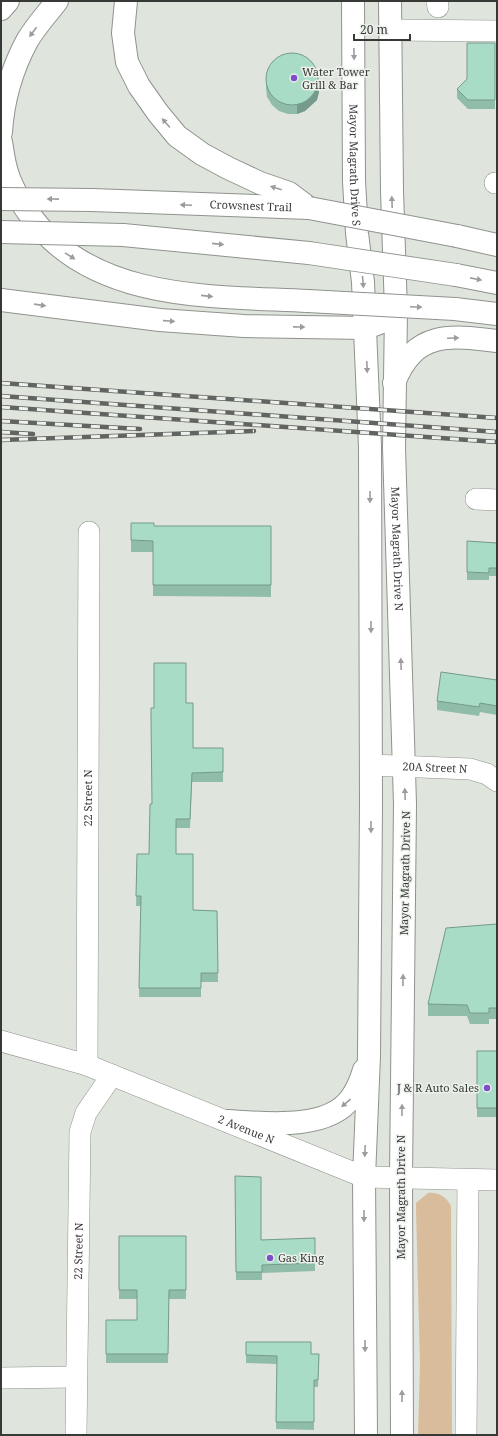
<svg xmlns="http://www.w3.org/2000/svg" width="498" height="1436" viewBox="0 0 498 1436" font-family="'Noto Serif',serif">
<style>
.green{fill:#d8bc9b}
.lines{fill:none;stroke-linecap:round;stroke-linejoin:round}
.minor-casing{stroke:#8f938e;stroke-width:22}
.major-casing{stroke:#8f938e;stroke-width:24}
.highway-casing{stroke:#8f938e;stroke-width:24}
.minor{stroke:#fff;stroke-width:21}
.major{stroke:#fff;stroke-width:22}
.highway{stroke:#fff;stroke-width:22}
.rail-casing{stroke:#626461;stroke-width:4.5}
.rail{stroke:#edf1eb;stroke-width:3;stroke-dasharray:9;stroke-linecap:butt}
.highway-bridge-casing{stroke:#8f938e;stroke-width:24;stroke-linecap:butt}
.highway-bridge{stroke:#fff;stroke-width:22}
.wall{fill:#90bdaa}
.shaded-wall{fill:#769a8b}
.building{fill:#a8dcc6;stroke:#769a8b}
.oneway{fill:#9b9c9b}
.poi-dot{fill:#7b4fc8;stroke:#edf1eb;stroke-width:1.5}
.labels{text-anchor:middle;stroke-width:3;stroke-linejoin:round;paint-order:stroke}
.poi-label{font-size:11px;fill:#373937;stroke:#edf1eb;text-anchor:start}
.street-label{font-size:11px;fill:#373937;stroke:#edf1eb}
</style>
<rect width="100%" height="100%" fill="#dfe4dd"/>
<!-- green -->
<path class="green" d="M428 1193C439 1192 446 1197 451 1206L452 1435H418L420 1364 416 1209V1203Z"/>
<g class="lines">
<!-- minor casing -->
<g class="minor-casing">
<g id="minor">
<path d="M437 1 438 7"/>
<path d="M390 30 497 31"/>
<path d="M495 183H497"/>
<path d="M476 499 497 500"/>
<path id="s1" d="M371 765 470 769 487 774 497 781"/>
<path id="s2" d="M1 1041 87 1065 364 1177 497 1180"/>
<path id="s3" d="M87 1065 89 532"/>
<path d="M1 1378 76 1377"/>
<path id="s4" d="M76 1435 80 1132 86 1113 112 1075"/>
<path d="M466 1435 468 1180"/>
</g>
</g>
<!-- major casing -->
<g class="major-casing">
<g id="major">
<path id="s5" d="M353 1 354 181 357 233 363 282 370 447 371 805 369 1056 364 1177 366 1435"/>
<path id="s6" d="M390 1 392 191 396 311 394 448 405 804 401 1177 402 1435"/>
<path d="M228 1121C263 1123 328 1131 351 1098 357 1090 361 1080 364 1070"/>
</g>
</g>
<!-- highway casing -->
<g class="highway-casing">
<g id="highway">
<path d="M126 1 123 33 127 62 139 86 158 113 177 136 202 154 228 168 260 183 289 193 309 208"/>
<path d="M1 9 8 1"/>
<path d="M1 132C3 100 12 69 27 41 35 27 47 14 57 1"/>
<path d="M1 142C3 153 4 165 8 175 13 191 24 207 33 219 96 302 214 296 308 301"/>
<path id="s7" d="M92 200 309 208"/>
<path d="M123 235 309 253"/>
<path d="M457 236 497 245"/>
<path d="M456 275 497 283"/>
<path d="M1 300 160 320 244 326 366 328 382 322 396 311"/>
<path d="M455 309 497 314"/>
<path d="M394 383C414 331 449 335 497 341"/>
</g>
</g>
<!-- minor -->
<use href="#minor" class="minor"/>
<!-- major -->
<use href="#major" class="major"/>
<!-- highway -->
<use href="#highway" class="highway"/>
<!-- rail casing -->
<g class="rail-casing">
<g id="rail">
<path d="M1 383 497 418"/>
<path d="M1 396 497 432"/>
<path d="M1 407 497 442"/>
<path d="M1 421 140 429"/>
<path d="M1 432 33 434"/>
<path d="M1 440 254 431"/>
</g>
</g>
<!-- rail -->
<use href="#rail" class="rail"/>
<!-- highway-bridge casing -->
<g class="highway-bridge-casing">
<g id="highway-bridge">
<path d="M1 199 92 200"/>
<path d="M309 208 457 236"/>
<path d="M1 232 123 235"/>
<path d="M309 253 456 275"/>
<path d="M308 301 455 309"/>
</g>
</g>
<!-- highway-bridge -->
<use href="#highway-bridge" class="highway-bridge"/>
</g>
<!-- wall -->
<g class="wall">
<path d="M495 43V109H468L457 98V89L467 79Z"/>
<path d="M266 79 319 92 317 100 305 111 297 114H288L279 111 272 105 267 97 266 88Z"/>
<path d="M131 523 154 526H271V597L153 596V552H131Z"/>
<path d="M467 541 497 543V576H489V580H467Z"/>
<path d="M497 680V715L480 712 479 716 437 710V701Z"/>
<path d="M186 703 193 748H223V782H192L190 828H176V854L193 910 217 911 218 982H201V997H139L141 906H136L137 854H149L152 804 154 708Z"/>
<path d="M497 924V1019H489V1024H470L467 1016H428V1004Z"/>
<rect x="477" y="1051" width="20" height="66"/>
<path d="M235 1176 261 1240 315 1238V1271L262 1273V1280H236Z"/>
<path d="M119 1236H186V1299H169L168 1363H106V1320H137V1299H119Z"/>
<path d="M246 1342 311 1354H319L318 1387H314V1430L276 1429 277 1364 246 1363Z"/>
</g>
<!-- shaded-wall -->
<path class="shaded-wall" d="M319 83V92L317 100 305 111 297 114V105Z"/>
<!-- building -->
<g class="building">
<path d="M467 43H495V100H468L457 89 467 79Z"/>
<circle cx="292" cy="79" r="26"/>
<path d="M131 523H154V526H271V585H153V541L131 540Z"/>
<path d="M467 541 497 543V568H489V573L467 572Z"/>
<path d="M154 663H186V703H193V748H223V772L192 773 190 819H176V854H193V910L217 911 218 973H201V988H139L141 896H136L137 854H149L150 804H152L151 717V708H154Z"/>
<path d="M441 672 497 680V706L480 703 479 707 437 701Z"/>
<path d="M497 924V1008H489V1013H470L467 1005 428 1004 446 928Z"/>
<rect x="477" y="1051" width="20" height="57"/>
<path d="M235 1176 261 1177V1240L315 1238V1263L262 1265V1272H236Z"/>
<path d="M119 1236H186V1290H169L168 1354H106V1320H137V1290H119Z"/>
<path d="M246 1342H311V1354H319L318 1380H314V1422H276L277 1356 246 1355Z"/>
</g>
<!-- one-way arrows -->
<defs><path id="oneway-solid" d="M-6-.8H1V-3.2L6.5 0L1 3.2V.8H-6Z"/></defs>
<g class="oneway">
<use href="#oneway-solid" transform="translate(33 32) rotate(127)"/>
<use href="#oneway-solid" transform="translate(354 54) rotate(89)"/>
<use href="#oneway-solid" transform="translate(166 123) rotate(-131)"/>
<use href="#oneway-solid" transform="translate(276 188) rotate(-162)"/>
<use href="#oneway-solid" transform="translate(53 199) rotate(-179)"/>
<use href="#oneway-solid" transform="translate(392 202) rotate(-92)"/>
<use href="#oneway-solid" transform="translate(186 205) rotate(-178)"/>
<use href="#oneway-solid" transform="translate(218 244) rotate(6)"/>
<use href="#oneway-solid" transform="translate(70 256) rotate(32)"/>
<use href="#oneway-solid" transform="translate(476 279) rotate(11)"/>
<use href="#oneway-solid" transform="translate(363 282) rotate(85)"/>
<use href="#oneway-solid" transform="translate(207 296) rotate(6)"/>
<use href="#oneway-solid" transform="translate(40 305) rotate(8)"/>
<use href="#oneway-solid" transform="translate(416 307) rotate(3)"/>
<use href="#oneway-solid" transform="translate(169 321) rotate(4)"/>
<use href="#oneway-solid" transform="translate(299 327) rotate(1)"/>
<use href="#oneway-solid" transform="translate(453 338) rotate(-2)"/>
<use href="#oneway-solid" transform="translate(367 367) rotate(88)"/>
<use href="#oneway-solid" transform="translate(370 497) rotate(90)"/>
<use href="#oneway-solid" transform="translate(371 627) rotate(90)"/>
<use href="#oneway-solid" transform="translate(401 664) rotate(-92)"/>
<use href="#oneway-solid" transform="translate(405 794) rotate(-92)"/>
<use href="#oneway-solid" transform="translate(371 827) rotate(90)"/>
<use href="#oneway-solid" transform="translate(403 980) rotate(-89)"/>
<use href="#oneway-solid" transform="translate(346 1103) rotate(139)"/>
<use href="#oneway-solid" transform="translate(402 1110) rotate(-89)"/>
<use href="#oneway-solid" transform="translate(365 1151) rotate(92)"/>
<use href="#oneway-solid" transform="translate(364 1216) rotate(90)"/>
<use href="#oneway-solid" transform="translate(365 1346) rotate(90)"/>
<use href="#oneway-solid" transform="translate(402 1396) rotate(-90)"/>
</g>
<!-- markers -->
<g class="poi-dot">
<circle cx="294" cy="78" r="4"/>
<circle cx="487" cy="1088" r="4"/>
<circle cx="270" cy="1258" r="4"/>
</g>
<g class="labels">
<!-- poi labels -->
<g class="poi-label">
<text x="302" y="76">Water Tower<tspan x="302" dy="13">Grill &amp; Bar</tspan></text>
<text x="479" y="1092" text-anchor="end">J &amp; R Auto Sales</text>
<text x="278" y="1262">Gas King</text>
</g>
<!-- street labels -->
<g class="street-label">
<text dy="4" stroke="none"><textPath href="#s5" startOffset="164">Mayor Magrath Drive S</textPath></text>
<text dy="4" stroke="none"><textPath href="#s7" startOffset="159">Crowsnest Trail</textPath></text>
<text dy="4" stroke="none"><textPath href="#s6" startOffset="548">Mayor Magrath Drive N</textPath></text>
<text dy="4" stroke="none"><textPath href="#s1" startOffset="64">20A Street N</textPath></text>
<text dy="4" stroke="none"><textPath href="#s3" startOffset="267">22 Street N</textPath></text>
<text transform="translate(405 873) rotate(-89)" y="4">Mayor Magrath Drive N</text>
<text dy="4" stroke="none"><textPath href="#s2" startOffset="261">2 Avenue N</textPath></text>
<text transform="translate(401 1197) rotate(-90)" y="4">Mayor Magrath Drive N</text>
<text dy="4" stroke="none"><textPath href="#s4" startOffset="184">22 Street N</textPath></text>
</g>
</g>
<!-- border -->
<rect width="498" height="1436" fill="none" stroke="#373937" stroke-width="4"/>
<!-- scale -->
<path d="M354 34v6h56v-6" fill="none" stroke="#373937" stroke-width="2"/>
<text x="360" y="34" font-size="12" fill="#373937" stroke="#edf1eb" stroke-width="3" paint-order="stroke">20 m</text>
</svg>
